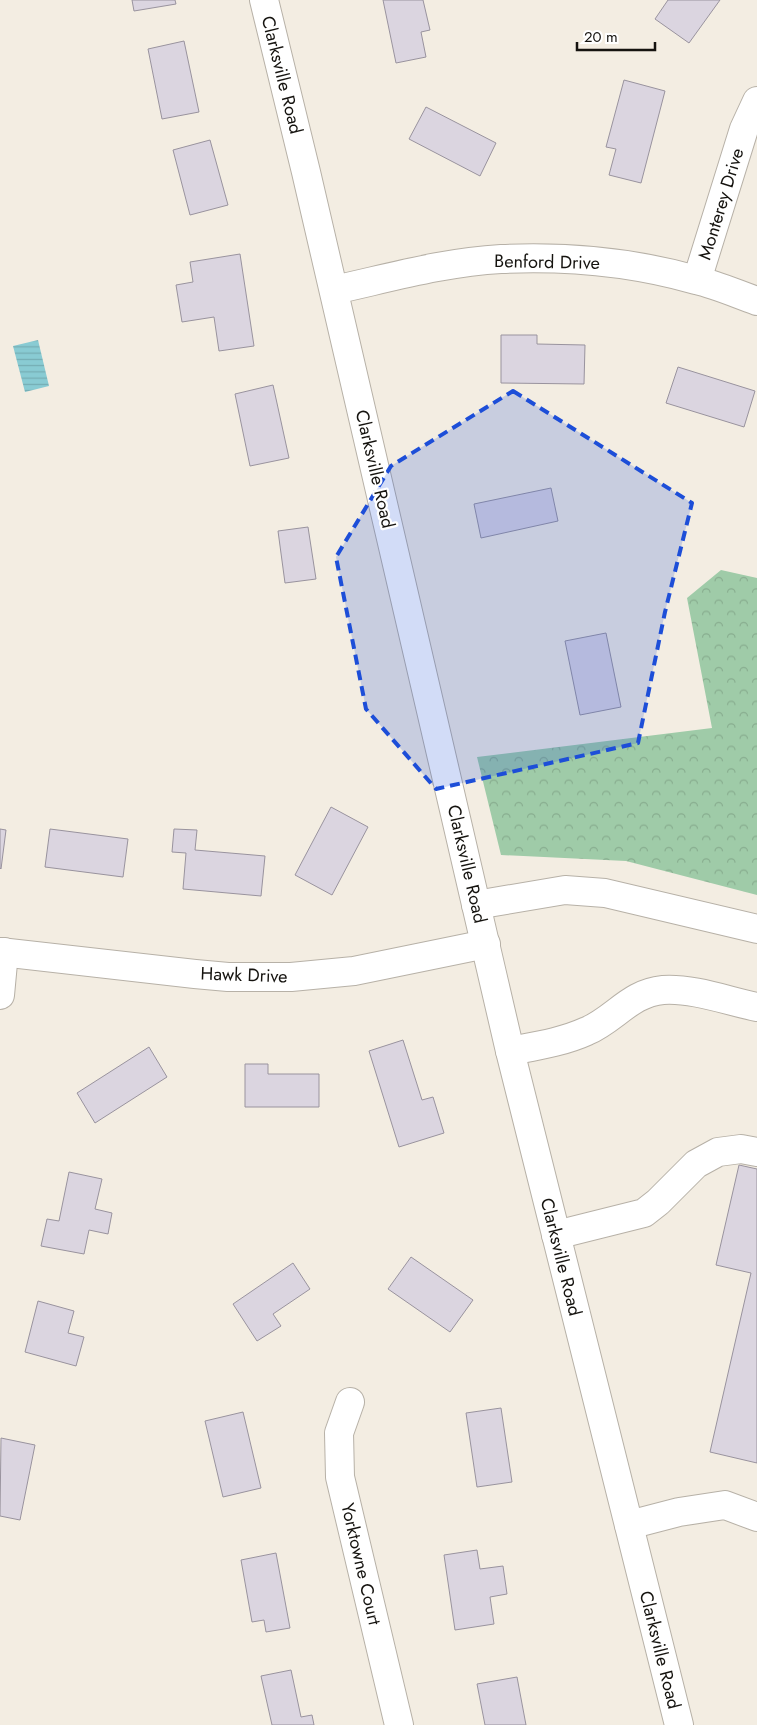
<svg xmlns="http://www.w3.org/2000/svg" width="757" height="1725" viewBox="0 0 757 1725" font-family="Jost,sans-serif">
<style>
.forest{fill:url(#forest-crowns)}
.water{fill:url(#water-rules)}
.building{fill:#dbd5e0;stroke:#99939e}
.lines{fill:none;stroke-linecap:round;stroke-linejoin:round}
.minor-casing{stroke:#b7b1a7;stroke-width:30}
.minor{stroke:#fff;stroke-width:28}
.marked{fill:#1d4ed8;fill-opacity:0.2;stroke:#1d4ed8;stroke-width:4;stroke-dasharray:10 6;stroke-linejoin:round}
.labels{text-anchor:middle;stroke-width:4.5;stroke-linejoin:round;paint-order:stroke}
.street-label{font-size:18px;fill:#15130f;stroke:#fff}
</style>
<defs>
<pattern id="forest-crowns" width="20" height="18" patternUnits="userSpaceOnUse" patternTransform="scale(1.25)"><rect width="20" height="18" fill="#9fcba8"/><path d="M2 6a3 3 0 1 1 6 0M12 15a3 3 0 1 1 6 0" fill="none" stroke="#88ad8f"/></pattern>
<pattern id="water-rules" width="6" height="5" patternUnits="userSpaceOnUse" patternTransform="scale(1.25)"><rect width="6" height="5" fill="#89cbd3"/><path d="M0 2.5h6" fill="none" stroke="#75adb4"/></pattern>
</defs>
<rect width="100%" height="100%" fill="#f3ede2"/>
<!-- forest -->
<path class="forest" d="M721 570 757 578V895L626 861 501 855 477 757 712 728 687 598Z"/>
<!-- water -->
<path class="water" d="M38 340 49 386 25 392 13 346Z"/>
<!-- building -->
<g class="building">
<path d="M132 0H175L176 4 134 11Z"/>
<path d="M383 0H423L430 30 421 32 426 57 396 63Z"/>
<path d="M668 0H720L689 43 655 19Z"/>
<path d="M184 41 199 112 162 119 148 49Z"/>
<path d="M624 80 665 91 641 183 609 175 616 149 606 147Z"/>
<path d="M426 107 496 143 480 176 409 139Z"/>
<path d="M210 140 228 205 190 215 173 150Z"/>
<path d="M240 254 254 346 219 351 214 317 182 322 176 285 193 282 190 262Z"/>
<path d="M501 335H537V344L585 345 584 384 501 383Z"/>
<path d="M678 367 755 391 744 427 666 403Z"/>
<path d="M273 385 289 458 250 466 235 394Z"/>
<path d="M551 488 558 521 481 538 474 504Z"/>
<path d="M308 527 316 579 285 583 278 531Z"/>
<path d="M606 633 621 707 580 715 565 641Z"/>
<path d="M331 807 368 827 332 895 295 875Z"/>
<path d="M0 829 6 830 1 869 0 868Z"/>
<path d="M50 829 128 839 123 877 45 867Z"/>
<path d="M174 829 197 830 195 850 265 856 261 896 183 889 186 853 172 852Z"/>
<path d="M403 1040 422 1100 433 1097 444 1133 399 1147 369 1051Z"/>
<path d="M149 1047 167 1077 95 1123 77 1093Z"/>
<path d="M245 1064H268V1074H319V1107H245Z"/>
<path d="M739 1165 757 1169V1463L710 1452 751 1273 716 1265Z"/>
<path d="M69 1172 102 1179 95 1209 112 1213 108 1234 89 1230 84 1254 41 1246 47 1219 59 1221Z"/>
<path d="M411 1257 473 1300 450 1332 388 1289Z"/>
<path d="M293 1263 310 1289 273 1314 281 1326 257 1341 233 1304Z"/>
<path d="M38 1301 74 1311 68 1333 84 1337 76 1366 25 1352Z"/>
<path d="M501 1408 512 1482 477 1487 466 1413Z"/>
<path d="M243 1412 261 1488 223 1497 205 1421Z"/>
<path d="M1 1438 35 1445 20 1520 0 1516Z"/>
<path d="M477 1550 480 1569 503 1566 507 1594 490 1597 494 1624 455 1630 444 1555Z"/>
<path d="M276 1553 290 1628 266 1632 264 1620 252 1622 241 1560Z"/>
<path d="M291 1670 301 1717 312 1715 314 1725H272L261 1676Z"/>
<path d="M517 1677 526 1725H485L477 1684Z"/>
</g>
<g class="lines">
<!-- minor casing -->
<g class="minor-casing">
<g id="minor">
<path d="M264 0 306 172 510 1051 679 1725"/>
<path d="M697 280 744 129 757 101"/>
<path d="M334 290C389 278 445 262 501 259 567 256 633 262 696 280 717 285 737 294 757 301"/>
<path d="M476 905 565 890 605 893 757 929"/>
<path d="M0 952 195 974 228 977H291L354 971 486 944"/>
<path d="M0 995 4 952"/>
<path d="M510 1051C536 1046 563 1042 587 1031 615 1019 630 993 663 990 693 988 728 1001 757 1007"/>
<path d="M556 1235 644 1213 658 1202 696 1164 718 1152 741 1149 757 1152"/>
<path d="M350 1402 339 1433 340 1477 399 1725"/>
<path d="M629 1525 679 1512 725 1505 757 1517"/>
</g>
</g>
<!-- minor -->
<use href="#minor" class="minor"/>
</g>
<!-- marked area -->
<path class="marked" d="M513 391 692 503 665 612 638 743 436 789 366 709 336 557 391 466Z"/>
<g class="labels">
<!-- street labels -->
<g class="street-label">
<text transform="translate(282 75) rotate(76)" y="6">Clarksville Road</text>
<text transform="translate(721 204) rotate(-73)" y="6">Monterey Drive</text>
<text transform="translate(547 262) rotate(1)" y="6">Benford Drive</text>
<text transform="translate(375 469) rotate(77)" y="6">Clarksville Road</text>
<text transform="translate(467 864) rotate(77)" y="6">Clarksville Road</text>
<text transform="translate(244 975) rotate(2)" y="6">Hawk Drive</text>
<text transform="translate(561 1257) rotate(76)" y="6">Clarksville Road</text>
<text transform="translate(361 1564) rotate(77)" y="6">Yorktowne Court</text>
<text transform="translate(660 1650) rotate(76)" y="6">Clarksville Road</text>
</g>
</g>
<!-- scale -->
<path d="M577 42v8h78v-8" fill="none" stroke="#15130f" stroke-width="2.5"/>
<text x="584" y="42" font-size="15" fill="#15130f" stroke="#ffffff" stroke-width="4" paint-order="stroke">20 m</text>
</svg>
